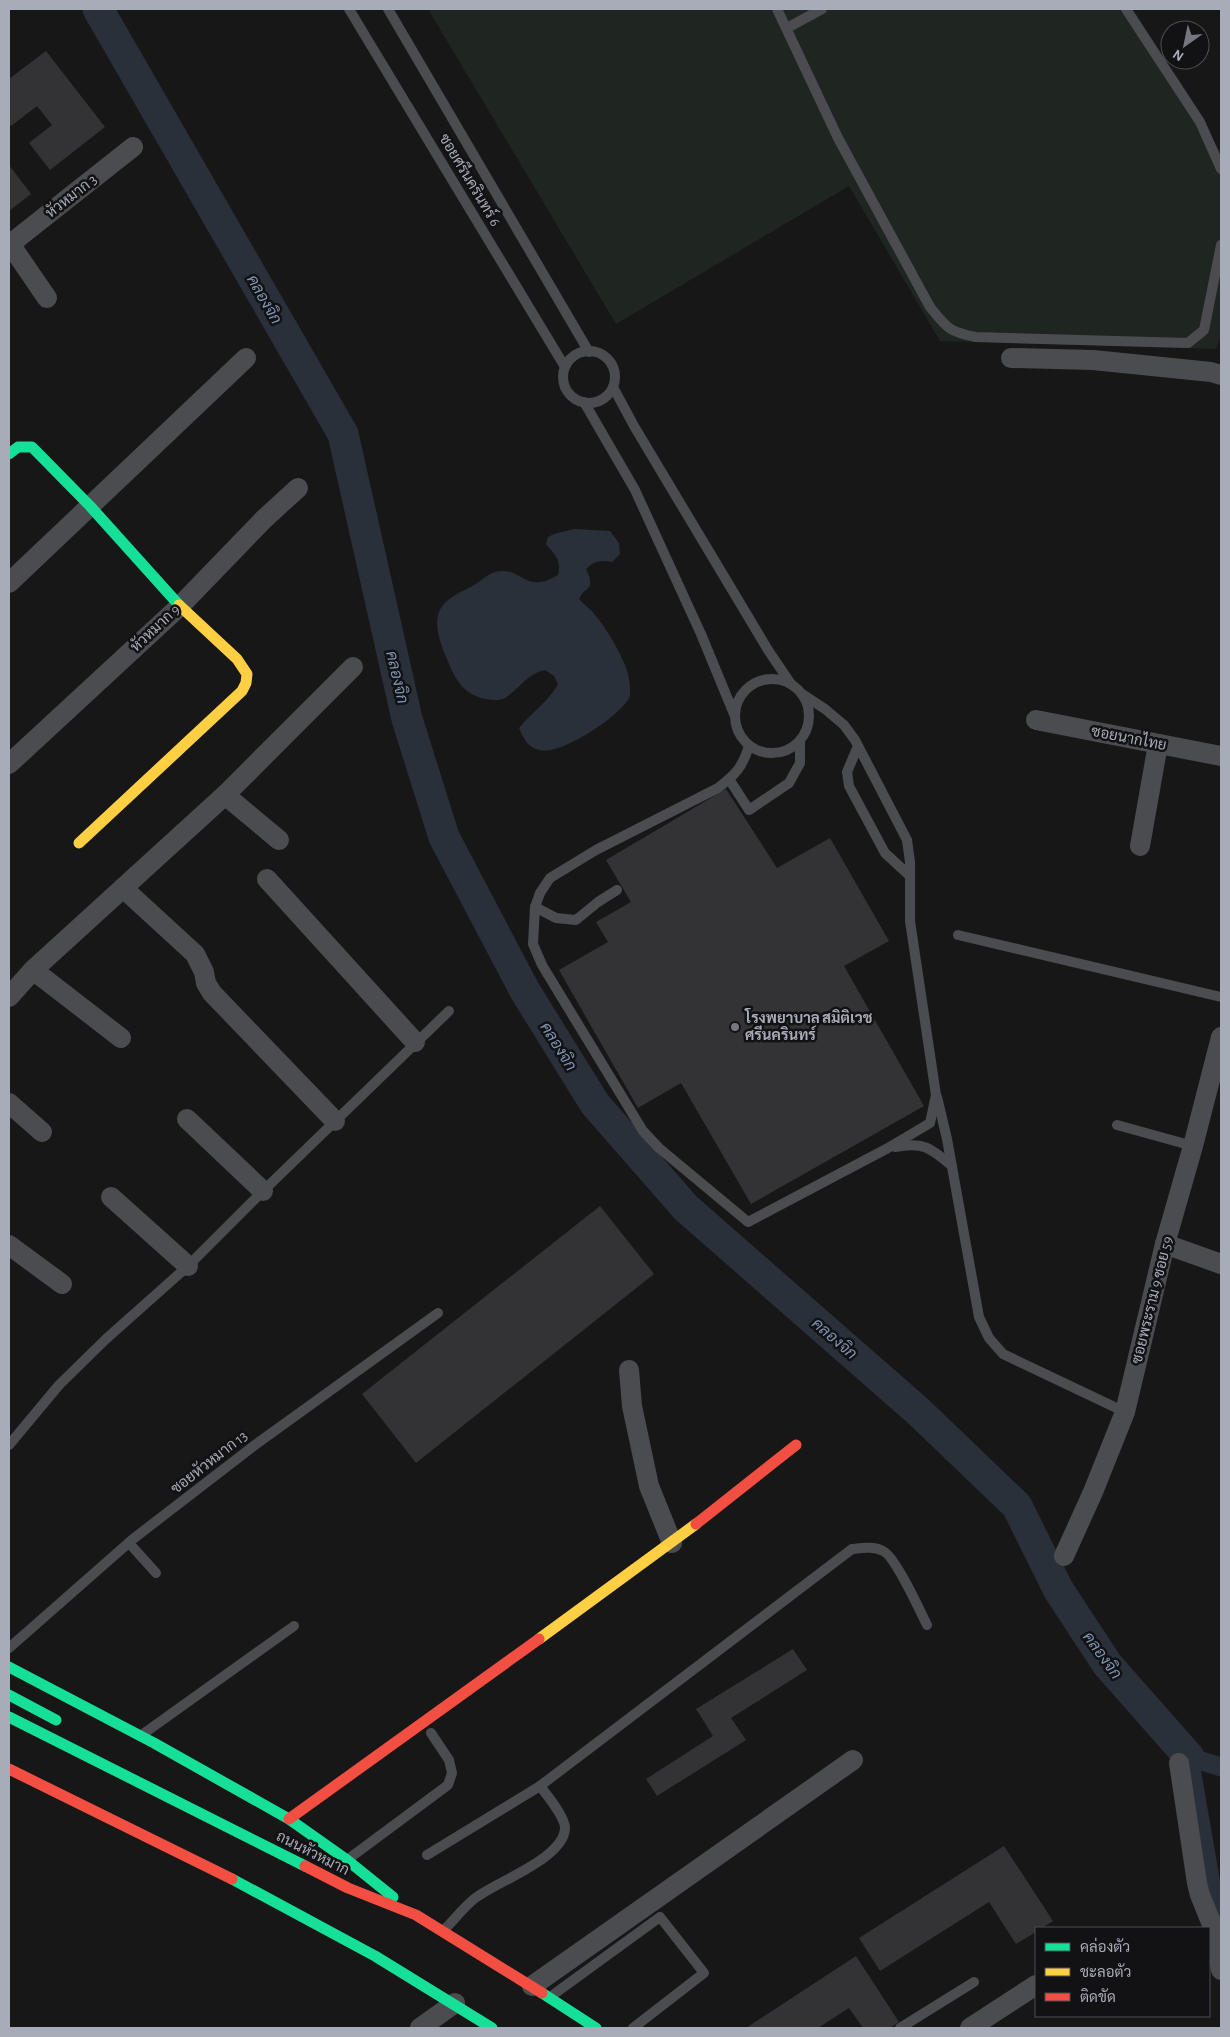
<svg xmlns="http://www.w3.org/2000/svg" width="1230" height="2037" viewBox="0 0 1230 2037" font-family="'Alegreya Sans',Sarabun,sans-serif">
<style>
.green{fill:#1f2621}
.water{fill:#2a3039}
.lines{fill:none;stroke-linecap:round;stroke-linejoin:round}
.canal{stroke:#2a3039;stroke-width:19}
.river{stroke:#2a3039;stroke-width:31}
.building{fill:#333335}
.lane{stroke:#4b4c50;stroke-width:10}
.street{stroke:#4b4c50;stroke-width:20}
.fast{stroke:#16e098;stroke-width:11}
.slow{stroke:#ffcf43;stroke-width:11}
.jam{stroke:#f24e42;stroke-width:11}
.poi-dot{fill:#757780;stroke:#121113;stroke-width:2}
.labels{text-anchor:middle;stroke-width:5;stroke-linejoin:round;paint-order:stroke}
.street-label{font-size:15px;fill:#a8abb8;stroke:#121113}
.poi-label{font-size:15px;font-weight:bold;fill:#a8abb8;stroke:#121113;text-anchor:start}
.water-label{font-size:16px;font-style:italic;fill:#7f95b3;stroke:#121113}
</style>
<rect width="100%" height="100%" fill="#171717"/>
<!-- green -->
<path class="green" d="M428 9H1133L1221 153V336L1216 349 940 341 849 186 616 324Z"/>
<!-- water -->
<path class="water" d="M574 529 610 531 619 543 620 554 612 562C602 560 594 561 586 569 597 591 584 586 579 599 584 605 591 609 595 615 607 629 627 662 629 679 630 685 631 693 629 698 619 717 560 756 539 750 527 747 524 739 519 728 531 713 550 700 558 684L554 676 545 670C528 673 519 689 505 698 499 701 492 700 486 699 466 695 457 683 449 664 441 645 428 617 447 601 455 594 465 590 474 585 483 580 490 571 501 571 524 570 526 594 558 575 562 560 555 555 546 544L548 537 554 534Z"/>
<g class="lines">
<!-- canal -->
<path class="canal" d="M1219 1930 1189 1757 1221 1767"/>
<!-- river -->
<path class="river" d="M98 9 343 434 407 719 444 837 525 991 595 1104 686 1208 919 1412 1017 1506 1058 1589 1107 1664 1189 1757"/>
</g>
<!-- building -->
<g class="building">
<path d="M46 51 105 127 50 170 29 143 52 125 37 106 11 126 9 123V79Z"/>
<path d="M9 165 31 194 9 211Z"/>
<path d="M726 789 777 868 830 838 889 941 844 966 924 1106 751 1204 681 1083 638 1108 559 970 608 942 596 922 631 902 606 860Z"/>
<path d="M600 1206 654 1274 416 1463 362 1394Z"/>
<path d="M793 1649 807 1670 731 1718 746 1740 657 1796 646 1779 713 1736 696 1709Z"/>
<path d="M1004 1846 1053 1921 1042 1928H1036V1932L1016 1944 989 1902 880 1971 859 1938Z"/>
<path d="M856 1956 899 2022 890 2028H863L849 2008 818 2028H746Z"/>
</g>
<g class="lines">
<!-- lane -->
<g class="lane">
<path d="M349 9 565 367"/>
<path d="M388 9 589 352"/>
<path d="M777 9 838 138 930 307C947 328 949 332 976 337L1188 343 1204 330 1221 245"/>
<path d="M1126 9 1200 122 1221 169"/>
<path d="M787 28 822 9"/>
<circle cx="589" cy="377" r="26"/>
<path d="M613 387 634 426 768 650 791 684"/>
<path d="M584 402 635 490 701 634 734 714"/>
<circle cx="772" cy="716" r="37"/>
<path d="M749 746C742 768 736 774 718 788L596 850 550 878 540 893 535 907 533 944 542 965 643 1131 659 1148 748 1222 888 1148 930 1123 936 1095 910 921V862L907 840 855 740 844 725 825 709 802 694"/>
<path d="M858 746 847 772 849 786 885 853 910 876"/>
<path d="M729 779 749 810 789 783 800 763V741"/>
<path d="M535 907 556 918 576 920 598 902 617 890"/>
<path d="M958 935 1221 997"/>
<path d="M937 1097 947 1139 979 1317 989 1338 1003 1354 1125 1412"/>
<path d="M1117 1125 1193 1146"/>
<path d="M895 1147C923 1142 930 1147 952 1166"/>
<path d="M9 1445 59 1385 106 1339 188 1266 263 1191 449 1011"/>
<path d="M129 1543 156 1573"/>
<path d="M9 1648 133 1539 255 1445 438 1313"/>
<path d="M143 1734 294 1626"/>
<path d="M427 1855 540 1786"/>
<path d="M347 1860 448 1785 452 1773 449 1760 431 1733"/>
<path d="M444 1930C454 1920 463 1908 474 1899 495 1882 564 1859 565 1828 565 1817 547 1795 540 1786L852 1549C862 1548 874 1546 883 1551 895 1556 920 1611 927 1625"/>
<path d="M550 1997 660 1917 704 1973 633 2028"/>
<path d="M900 2028 974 1982"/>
</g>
<!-- street -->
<g class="street">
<path d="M10 244 47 298"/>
<path d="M9 245 133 147"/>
<path d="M1011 358 1093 360 1211 372 1221 375"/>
<path d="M9 583 246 358"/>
<path d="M1036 720 1221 756"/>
<path d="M9 764 180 606 264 519 298 488"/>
<path d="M225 795 279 840"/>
<path d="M1140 846 1158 744"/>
<path d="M267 879 415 1042"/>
<path d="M123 888 195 954 204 972 206 983 212 993 335 1121"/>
<path d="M33 970 121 1038"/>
<path d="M9 997 33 970 225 795 353 667"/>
<path d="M9 1103 42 1132"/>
<path d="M187 1119 263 1191"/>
<path d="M111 1197 188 1266"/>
<path d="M1165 1244 1221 1264"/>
<path d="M9 1245 62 1284"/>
<path d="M629 1370 632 1406 649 1486 672 1543"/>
<path d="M1064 1556 1093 1492 1125 1412 1165 1244 1193 1146 1221 1037"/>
<path d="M1179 1763 1197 1883 1200 1895 1215 1932 1221 1970"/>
<path d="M532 1986 853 1760"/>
<path d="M420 2028 455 2003"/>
<path d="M970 2028 1036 1985"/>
</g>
<!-- fast -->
<g class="fast">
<path d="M9 454 18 447H32L90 506 179 605"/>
<path d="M9 1667 154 1743 289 1819 347 1860 393 1897"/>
<path d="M9 1695 56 1720"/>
<path d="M9 1717 305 1866"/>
<path d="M232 1879 375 1956 492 2028"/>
<path d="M542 1993 596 2028"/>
</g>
<!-- slow -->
<g class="slow">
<path d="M79 843 242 691 246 683 247 674 237 659 179 605"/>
<path d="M539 1639 696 1524"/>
</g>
<!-- jam -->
<g class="jam">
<path d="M696 1524 796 1445"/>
<path d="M9 1769 232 1879"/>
<path d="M289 1819 539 1639"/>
<path d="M305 1866 348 1888 416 1915 542 1993"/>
</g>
</g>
<!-- markers -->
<circle class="poi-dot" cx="735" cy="1027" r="5"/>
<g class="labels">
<!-- street labels -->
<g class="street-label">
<text transform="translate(470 180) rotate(59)" y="5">ซอยศรีนครินทร์ 6</text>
<text transform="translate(71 196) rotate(-38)" y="5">หัวหมาก 3</text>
<text transform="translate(155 628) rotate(-43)" y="5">หัวหมาก 9</text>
<text transform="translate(1129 738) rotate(11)" y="5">ซอยนากไทย</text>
<text transform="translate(1152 1300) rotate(-76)" y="5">ซอยพระราม 9 ซอย 59</text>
<text transform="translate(209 1462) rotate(-38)" y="5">ซอยหัวหมาก 13</text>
<text transform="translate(313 1853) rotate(27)" y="5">ถนนหัวหมาก</text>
</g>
<!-- poi labels -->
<g class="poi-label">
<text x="745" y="1023">โรงพยาบาล สมิติเวช<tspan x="745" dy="17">ศรีนครินทร์</tspan></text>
</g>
<!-- water labels -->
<g class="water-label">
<text transform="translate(265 299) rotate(60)" y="6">คลองจิก</text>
<text transform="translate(398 677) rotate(77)" y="6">คลองจิก</text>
<text transform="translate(559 1046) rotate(58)" y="6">คลองจิก</text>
<text transform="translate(835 1338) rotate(41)" y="6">คลองจิก</text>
<text transform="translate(1103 1655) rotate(54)" y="6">คลองจิก</text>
</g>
</g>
<!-- border -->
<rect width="1230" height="2037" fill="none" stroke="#a8abb8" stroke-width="20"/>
<!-- legend -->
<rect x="1035" y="1927" width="175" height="90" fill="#121113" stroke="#4e4f55"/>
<rect x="1045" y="1943" width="25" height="8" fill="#16e098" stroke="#4e4f55"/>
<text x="1080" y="1952" font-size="15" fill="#a8abb8">คล่องตัว</text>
<rect x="1045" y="1968" width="25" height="8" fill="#ffcf43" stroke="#4e4f55"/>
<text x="1080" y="1977" font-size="15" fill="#a8abb8">ชะลอตัว</text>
<rect x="1045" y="1993" width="25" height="8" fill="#f24e42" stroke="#4e4f55"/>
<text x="1080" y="2002" font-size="15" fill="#a8abb8">ติดขัด</text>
<!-- north arrow -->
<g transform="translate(1185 45) rotate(213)"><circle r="24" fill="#121113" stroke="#4e4f55"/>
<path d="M0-4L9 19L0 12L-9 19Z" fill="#757780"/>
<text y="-8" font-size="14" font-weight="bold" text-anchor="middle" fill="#a8abb8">N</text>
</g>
</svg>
